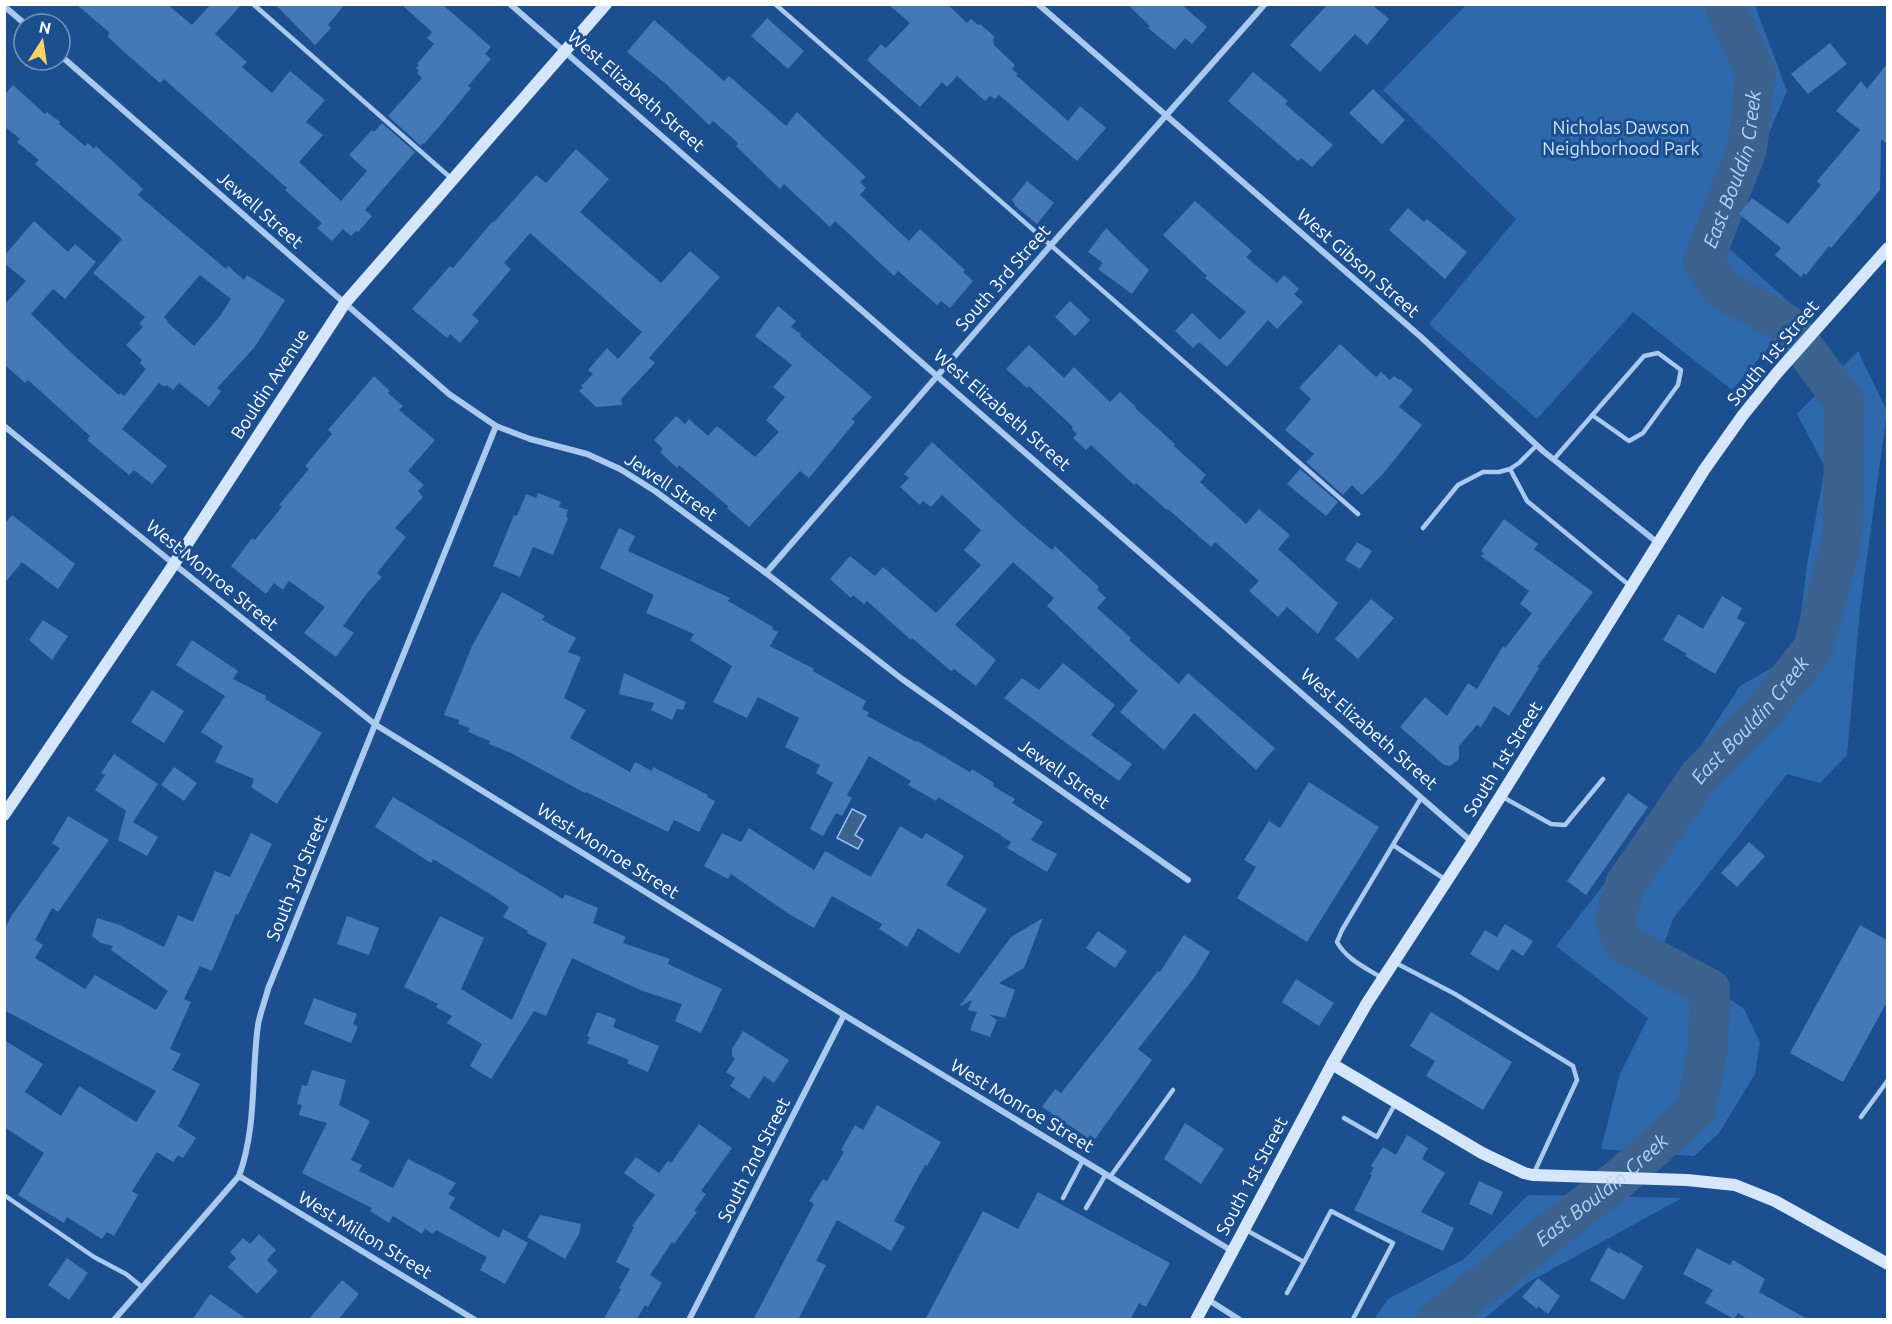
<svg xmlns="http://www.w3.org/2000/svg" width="1892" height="1324" viewBox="0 0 1892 1324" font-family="Ubuntu,sans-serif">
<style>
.green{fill:#2e69ad}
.water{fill:#3c6290;stroke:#9cc4f0;stroke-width:1.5}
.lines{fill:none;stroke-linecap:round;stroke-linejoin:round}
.river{stroke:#3c6290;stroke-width:40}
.building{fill:#4478b7;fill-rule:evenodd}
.lane{stroke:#a9c9ee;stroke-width:4.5}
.street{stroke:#a9c9ee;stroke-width:6}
.secondary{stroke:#d6e6fa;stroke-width:12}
.labels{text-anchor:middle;stroke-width:6;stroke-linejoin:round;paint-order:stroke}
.street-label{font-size:18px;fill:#fff;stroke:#1b4f8f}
.park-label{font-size:18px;fill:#cfe3fa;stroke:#1b4f8f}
.water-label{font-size:20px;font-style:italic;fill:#b5d3f5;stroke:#1b4f8f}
</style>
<rect width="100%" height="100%" fill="#1b4f8f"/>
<!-- green -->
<g class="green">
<path d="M1467 4 1755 5 1787 91 1722 242 1799 311 1732 390 1633 312 1537 419 1429 324 1516 219 1383 90Z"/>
<path d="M1858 351 1887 411 1860 609 1847 755 1820 783 1787 774 1673 919 1661 952 1744 1009 1760 1042 1755 1074 1719 1133 1694 1156 1601 1149 1620 1074 1648 1018 1556 946 1644 833 1740 686 1796 654 1807 565 1825 467 1797 414Z"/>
<path d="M1528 1195 1682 1198 1527 1283 1484 1319H1374L1388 1299 1464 1259Z"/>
</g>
<!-- water -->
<path class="water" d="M852 809 866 816 855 835 863 840 858 849 837 838Z"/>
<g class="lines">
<!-- river -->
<path class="river" id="s1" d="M1437 1320 1620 1178 1696 1110 1708 1048 1710 989 1625 944 1615 921 1625 884 1700 775 1767 707 1813 648 1843 536 1844 401 1786 324 1721 289 1703 262 1747 149 1756 73 1724 4"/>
</g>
<!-- building -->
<g class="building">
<path d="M76 4H167L192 25 211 4H242L215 34 247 62 242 67 272 93 290 71 325 100 306 122 323 135 299 162 341 201 367 171 349 155 372 130 374 132 382 123 415 152 365 210 372 216 358 232 356 231 351 236 343 229 332 241 317 228 322 223 285 190 287 188 164 79 160 83 124 52 107 36 110 33Z"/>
<path d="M275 4H345L328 25 331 28 315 45Z"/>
<path d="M401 4H442L491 47 485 54 491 59 468 86 471 88 443 122 424 144 423 143 421 146 388 116 422 78 417 73 419 71 416 68 419 65 417 64 434 44 427 38 432 32Z"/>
<path d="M888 4H947L967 23 971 19 978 25 980 24 995 37 993 39 994 45 1015 65 1012 69 1018 74 1016 75 1068 121 1080 106 1106 128 1077 161 999 95 995 99 990 96 985 101 957 76 947 87 942 82 920 107 867 60 881 44 886 48 910 23Z"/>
<path d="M1127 4H1181L1207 27 1192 44 1185 38 1175 50 1148 28 1150 26Z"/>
<path d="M1328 4H1371L1389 19 1367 45 1355 34 1320 72 1290 45Z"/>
<path d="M767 18 804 51 788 69 751 36Z"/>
<path d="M654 20 724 81 729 76 786 126 797 112 866 177 860 182 866 188 860 195 909 241 920 229 965 270 963 272 973 281 950 308 941 301 937 305 898 271 894 276 835 221 830 227 784 184 780 189 736 146 738 143 713 121 709 125 666 84 627 52Z"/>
<path d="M1830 43 1847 64 1808 94 1791 74Z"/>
<path d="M1887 64V144L1881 139 1880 190 1831 248 1829 246 1806 275 1804 273 1801 277 1775 255 1781 248 1739 214 1752 198 1788 224 1821 185 1817 181 1860 130 1836 111 1861 81 1867 89Z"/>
<path d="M1253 72 1288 101 1285 104 1333 145 1312 167 1301 158 1298 161 1228 101Z"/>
<path d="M13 85 45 114 47 112 60 122 59 124 85 146 88 143 94 149 96 146 143 189 138 195 226 269 228 266 244 280 247 275 285 300 254 348 217 388 221 391 209 407 179 383 173 390 167 385 164 387 159 383 122 429 167 466 152 484 134 470 129 475 87 440 90 436 28 380 25 383 4 364V305L26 281 4 263V256L34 221 68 252 75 244 96 262 65 299 53 289 31 314 77 358 119 395 120 393 124 396 146 369 140 363 142 360 126 345 143 327 139 324 145 317 93 273 122 239 35 164 39 160 17 142 20 139 4 126V95ZM200 275 231 299 220 316 194 346 167 322 168 321 164 317Z"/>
<path d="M1373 89 1405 120 1382 144 1349 113Z"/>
<path d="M576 149 609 179 580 212 661 283 690 251 720 277 649 358 655 363 621 399 622 405 596 407 579 391 583 387 581 386 593 374 588 370 607 348 618 359 642 332 530 233 504 263 511 269 472 315 479 321 460 343 450 334 447 338 412 309 450 266 453 268 493 221 494 222 536 175 546 183Z"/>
<path d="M1027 181 1054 203 1037 224 1014 205 1015 204 1012 200Z"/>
<path d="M1195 201 1252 251 1246 257 1277 283 1284 275 1299 289 1294 294 1303 302 1277 329 1268 320 1227 367 1199 342 1193 348 1175 331 1192 313 1220 340 1246 312 1205 278 1207 276 1163 235Z"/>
<path d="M1408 208 1424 222 1427 219 1467 252 1445 279 1389 230Z"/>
<path d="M1106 228 1149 270 1132 294 1098 269 1103 263 1088 252Z"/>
<path d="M1070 301 1090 320 1075 336 1055 317Z"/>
<path d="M778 306 796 321 791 327 801 334 800 336 872 397 852 419 855 422 809 478 800 471 749 527 727 508 728 506 679 465 677 468 660 452 663 449 654 440 676 416 685 424 689 419 708 436 717 426 755 457 779 432 766 420 785 397 773 387 792 365 755 336Z"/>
<path d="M1340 344 1376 377 1381 372 1390 380 1394 376 1399 380 1400 379 1413 390 1399 407 1422 425 1383 474 1362 495 1352 485 1343 495 1306 462 1314 454 1285 430 1311 399 1299 388Z"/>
<path d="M1029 345 1064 378 1074 367 1110 402 1120 392 1136 407 1135 408 1175 444 1174 446 1206 475 1200 482 1246 524 1259 509 1290 535 1278 549 1338 603 1318 634 1287 607 1278 617 1249 591 1259 581 1215 542 1211 547 1168 509 1167 510 1136 483 1134 485 1091 445 1086 450 1073 438 1077 434 1072 429 1073 427 1029 386 1027 388 1006 369Z"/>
<path d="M374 376 390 391 388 393 403 406 399 410 435 440 408 471 424 485 418 491 423 497 395 528 406 537 377 573 382 577 367 593 343 626 354 633 336 657 304 633 325 607 289 581 283 590 274 583 266 594 231 566 252 538 255 540 282 507 279 505 309 469 305 466 332 434 328 430Z"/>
<path d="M932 442 1023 526 1052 550 1055 546 1099 587 1097 589 1106 598 1097 608 1131 638 1129 640 1179 684 1188 673 1275 748 1256 770 1194 713 1164 750 1120 712 1138 691 1047 606 1054 598 1013 562 955 625 996 660 976 686 954 669 951 671 912 638 911 640 867 601 864 604 853 595 851 598 830 579 850 556 875 576 883 567 936 613 981 565 964 550 981 530 942 495 931 507 923 501 920 505 900 487 909 478 904 474Z"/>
<path d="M1300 469 1338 502 1326 516 1287 484Z"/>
<path d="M538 493 561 502 559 507 568 510 566 517 568 518 553 555 533 547 520 577 493 566 514 515 517 516 526 494 536 498Z"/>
<path d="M12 515 75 564 58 589 22 562 4 584V525Z"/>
<path d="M1504 519 1538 544 1534 549 1593 592 1537 667 1539 668 1509 716 1494 706 1481 727 1477 725 1459 746V759L1450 766 1444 765 1400 727 1425 697 1447 716 1468 683 1477 689 1503 646 1505 648 1532 613 1520 604 1529 591 1481 556 1484 553 1481 551Z"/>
<path d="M619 528 635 536 628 551 730 598 728 601 773 627 772 629 778 632 770 646 814 669 813 671 827 679 866 701 862 709 869 712 867 716 916 742 917 741 970 772 972 769 994 783 993 786 1015 799 1012 803 1043 822 1031 840 1057 854 1047 872 1007 848 1011 842 1001 836V835L938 797 936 801 908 785 911 781 869 756 847 795 852 798 842 816 836 813 823 836 810 829 833 783 816 773 820 765 785 747 799 718 758 697 747 718 713 702 732 666 690 640 694 634 646 613 654 595 600 568Z"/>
<path d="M1357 542 1372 551 1360 569 1345 560Z"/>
<path d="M502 592 545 616 542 620 576 638 568 652 581 657 564 698 586 710 570 738 630 772 635 762 652 771 653 767 708 795 707 797 715 801 699 832 674 820 668 832 586 792 585 793 511 753 489 744 490 741 468 732 470 728 458 724 459 720 444 715 472 646Z"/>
<path d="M1722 596 1742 608 1737 618 1745 623 1715 674 1685 656 1687 654 1663 640 1678 614 1703 629Z"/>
<path d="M1371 599 1394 618 1358 659 1335 639Z"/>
<path d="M43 620 68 636 52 660 29 640Z"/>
<path d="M192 640 238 671 233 679 266 696 265 699 322 733 277 804 251 787 254 779 215 762 223 746 201 732 225 696 176 665Z"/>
<path d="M1063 663 1115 705 1091 735 1132 764 1119 781 1004 698 1022 678 1039 690Z"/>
<path d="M624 673 686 702 683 710 677 709 672 720 651 710 654 703 619 694Z"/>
<path d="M152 690 184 711 164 743 131 722Z"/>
<path d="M114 754 158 784 133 822 158 837 147 856 118 840 126 811 95 790 105 775 101 773Z"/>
<path d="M174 767 197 783 184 801 161 785Z"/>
<path d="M1309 782 1379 827 1307 942 1237 898 1256 867 1244 860 1269 821 1280 828Z"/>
<path d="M1628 793 1648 807 1586 895 1567 881Z"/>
<path d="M393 797 563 899 565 894 598 908 593 923 626 937 623 943 670 959 668 964 722 989 701 1033 675 1021 682 1004 640 990 572 958 546 1016 534 1011 491 1079 470 1066 482 1044 447 1023 452 1016 436 1007 438 1004 404 987 440 916 484 938 461 989 512 1020 547 943 527 933 528 931 503 917 509 907 493 896 433 859 431 863 375 827Z"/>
<path d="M68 816 109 840 58 912 52 908 35 940 43 945 35 958 85 989 95 975 156 1010 168 991 111 950 113 946 101 943 92 936 97 918 120 925 164 947 178 915 193 922 215 871 230 877 251 833 272 844 238 915 236 914 212 971 200 966 184 999 191 1002 170 1049 181 1054 172 1070 200 1084 178 1126 196 1138 183 1158 178 1155 173 1162 157 1152 132 1191 138 1195 114 1236 107 1232 102 1239 67 1217 64 1223 18 1195 44 1153 4 1127V1040L43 1064 25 1092 61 1116 79 1086 136 1122 156 1091 4 1010V930L12 915 60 848 52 843Z"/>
<path d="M900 826 922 839 926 833 964 856 946 885 987 909 959 954 918 928 907 947 879 929 882 924 832 896 814 928 789 914 731 874 728 879 704 866 722 833 741 842 749 828 814 870 825 851 871 877Z"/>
<path d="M1749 842 1765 856 1737 887 1721 873Z"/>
<path d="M347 916 379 928 369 955 337 944Z"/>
<path d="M1043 918 1024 968 999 983 1015 990 1005 1018 988 1014 997 1020 990 1037 970 1030 977 1012 968 1010 972 1000 959 1007 1011 937Z"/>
<path d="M1505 924 1533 941 1523 956 1512 949 1498 971 1470 954 1485 930 1497 937Z"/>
<path d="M1860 925 1887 940V1002L1843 1082 1790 1053Z"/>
<path d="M1098 931 1127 951 1115 968 1086 948Z"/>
<path d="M1184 935 1210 952 1194 978 1138 1049 1152 1060 1095 1139 1090 1135 1088 1138 1042 1107 1055 1089 1061 1093 1158 971 1160 972Z"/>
<path d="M1296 979 1334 1003 1319 1026 1282 1002Z"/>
<path d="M314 998 357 1014 353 1024 358 1027 351 1043 304 1024Z"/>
<path d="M597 1012 616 1019 613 1027 659 1046 648 1072 627 1063 629 1060 587 1043 590 1037 587 1036Z"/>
<path d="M1431 1012 1512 1062 1483 1110 1426 1076 1435 1061 1410 1046Z"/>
<path d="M743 1031 789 1060 774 1083 764 1076 749 1099 730 1086 735 1078 726 1072 735 1059 732 1056V1049Z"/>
<path d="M312 1070 346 1080 339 1105 370 1121 351 1160 362 1165 359 1171 393 1188 408 1159 456 1183 448 1194 455 1198 449 1208 499 1238 503 1229 528 1243 505 1284 480 1270 487 1257 436 1230 433 1234 425 1229 422 1234 393 1216 389 1223 370 1211 372 1208 302 1173 327 1123 299 1115 302 1105 297 1104 302 1085 307 1086Z"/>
<path d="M877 1105 941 1142 927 1166 925 1165 894 1221 905 1227 891 1251 837 1220 816 1261 826 1265 798 1320H753L814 1204 809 1201 823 1179 827 1181 844 1152 841 1150 855 1125 863 1130Z"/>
<path d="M1185 1123 1224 1149 1201 1184 1164 1159Z"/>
<path d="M699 1124 732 1148 701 1191 706 1194 694 1211 697 1212 674 1244 672 1242 650 1275 662 1283 648 1307 645 1305 636 1320H603L621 1289 619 1288 630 1269 616 1262 634 1227 632 1226 655 1195 624 1173 636 1157 659 1173 668 1161 671 1163Z"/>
<path d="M1407 1135 1428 1148 1422 1159 1445 1173 1421 1212 1454 1228 1443 1251 1354 1210 1372 1175 1370 1174 1374 1168 1371 1166 1383 1147 1396 1155Z"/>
<path d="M1479 1181 1503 1192 1492 1215 1469 1204Z"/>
<path d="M1038 1192 1170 1263 1146 1307 1139 1303 1130 1320H925L983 1211 1018 1229Z"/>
<path d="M540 1215 581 1224 579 1234 565 1259 527 1237Z"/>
<path d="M259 1234 276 1250 267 1260 278 1271 257 1294 228 1267 236 1258 230 1252 243 1238 250 1244Z"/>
<path d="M1608 1247 1619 1254 1620 1252 1643 1266 1624 1300 1590 1280Z"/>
<path d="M1697 1248 1730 1265 1733 1260 1765 1279 1759 1292 1809 1320H1748L1738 1313 1734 1319 1705 1303 1713 1290 1683 1274Z"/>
<path d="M67 1258 88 1273 69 1300 48 1285Z"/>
<path d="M1538 1278 1560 1296 1548 1314 1538 1306 1537 1309 1522 1297Z"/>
<path d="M342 1280 359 1294 338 1320H308Z"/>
<path d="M210 1294 248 1320H192Z"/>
</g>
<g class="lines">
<!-- lane -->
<g class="lane">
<path d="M253 4 452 179"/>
<path d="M775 4 1358 514"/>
<path d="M1554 459C1584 425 1614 390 1644 356L1658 353 1681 370 1678 385 1643 433 1629 441 1592 415"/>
<path d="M1510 469 1527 501 1629 585"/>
<path d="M1423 528 1458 485 1483 472H1499L1510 469 1519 463 1537 445"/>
<path d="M1501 796 1551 824 1565 825 1603 779"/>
<path d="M1393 845 1446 880"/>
<path d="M1394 962 1455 994 1573 1066 1577 1080 1534 1173"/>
<path d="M1382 978C1366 968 1346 959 1337 942L1342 930 1421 798"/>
<path d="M1861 1117 1888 1080"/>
<path d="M1344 1118 1377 1137 1395 1104"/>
<path d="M1110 1177 1173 1090"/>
<path d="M4 1195 94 1257 126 1274 142 1287"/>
<path d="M1063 1198 1083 1160"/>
<path d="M1086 1208 1106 1174"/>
<path d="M1246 1230 1304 1262 1331 1211 1393 1243 1353 1319"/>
<path d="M1287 1293 1304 1262"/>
</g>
<!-- street -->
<g class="street">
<path d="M510 4 1472 842"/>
<path d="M1038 4 1421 337 1543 451 1658 543"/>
<path d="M4 6 25 24"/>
<path d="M60 55 449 394 496 426 530 439 587 454 620 469 655 491 766 573 902 679 1188 880"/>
<path d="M4 426 174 564 376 725 844 1015 1232 1251"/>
<path d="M766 573 1051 245 1265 4"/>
<path d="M239 1176 475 1320"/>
<path d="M1207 1299 1240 1320"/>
<path d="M114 1320 239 1176C257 1126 251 1076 258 1025 260 1013 265 1001 268 989L496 426"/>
<path d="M689 1320 844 1015"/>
</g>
<!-- secondary -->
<g class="secondary">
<path d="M4 815 174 564 345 303 606 4"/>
<path d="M1332 1064 1482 1153 1524 1173 1533 1175 1687 1180 1735 1185 1775 1201 1888 1264"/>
<path d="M1196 1320 1332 1064 1367 1003 1472 842 1704 470 1743 415 1777 373 1888 248"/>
</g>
</g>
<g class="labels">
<!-- street labels -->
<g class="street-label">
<text transform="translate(636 91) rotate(41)" y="6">West Elizabeth Street</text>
<text transform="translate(260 210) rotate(41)" y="6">Jewell Street</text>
<text transform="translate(1358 263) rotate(41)" y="6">West Gibson Street</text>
<text transform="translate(1003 278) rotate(-49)" y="6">South 3rd Street</text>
<text transform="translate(1773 353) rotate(-50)" y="6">South 1st Street</text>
<text transform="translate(270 384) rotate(-57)" y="6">Bouldin Avenue</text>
<text transform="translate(1002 410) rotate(41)" y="6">West Elizabeth Street</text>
<text transform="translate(671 487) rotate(34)" y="6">Jewell Street</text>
<text transform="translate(212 575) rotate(39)" y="6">West Monroe Street</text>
<text transform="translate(1369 729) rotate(41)" y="6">West Elizabeth Street</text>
<text transform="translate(1503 759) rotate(-58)" y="6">South 1st Street</text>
<text transform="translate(1064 774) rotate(35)" y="6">Jewell Street</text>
<text transform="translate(608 851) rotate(32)" y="6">West Monroe Street</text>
<text transform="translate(297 878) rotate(-68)" y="6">South 3rd Street</text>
<text transform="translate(1022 1106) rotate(31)" y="6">West Monroe Street</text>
<text transform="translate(754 1160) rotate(-63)" y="6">South 2nd Street</text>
<text transform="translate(1252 1176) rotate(-62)" y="6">South 1st Street</text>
<text transform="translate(365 1235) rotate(31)" y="6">West Milton Street</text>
</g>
<!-- park labels -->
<g class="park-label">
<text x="1621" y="134">Nicholas Dawson<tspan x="1621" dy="21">Neighborhood Park</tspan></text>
</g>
<!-- water labels -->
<g class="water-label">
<text dy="7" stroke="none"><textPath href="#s1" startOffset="1470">East Bouldin Creek</textPath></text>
<text dy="7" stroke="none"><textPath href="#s1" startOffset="822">East Bouldin Creek</textPath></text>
<text dy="7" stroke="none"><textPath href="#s1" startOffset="210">East Bouldin Creek</textPath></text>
</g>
</g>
<!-- border -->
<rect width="1892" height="1324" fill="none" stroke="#ffffff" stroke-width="12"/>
<!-- north arrow -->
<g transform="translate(42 42) rotate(12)"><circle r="28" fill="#1b4f8f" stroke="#7695bc" stroke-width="1.5"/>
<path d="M0-4.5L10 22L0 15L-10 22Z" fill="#ffd166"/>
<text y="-9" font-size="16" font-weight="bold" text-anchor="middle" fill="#ffffff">N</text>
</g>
</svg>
